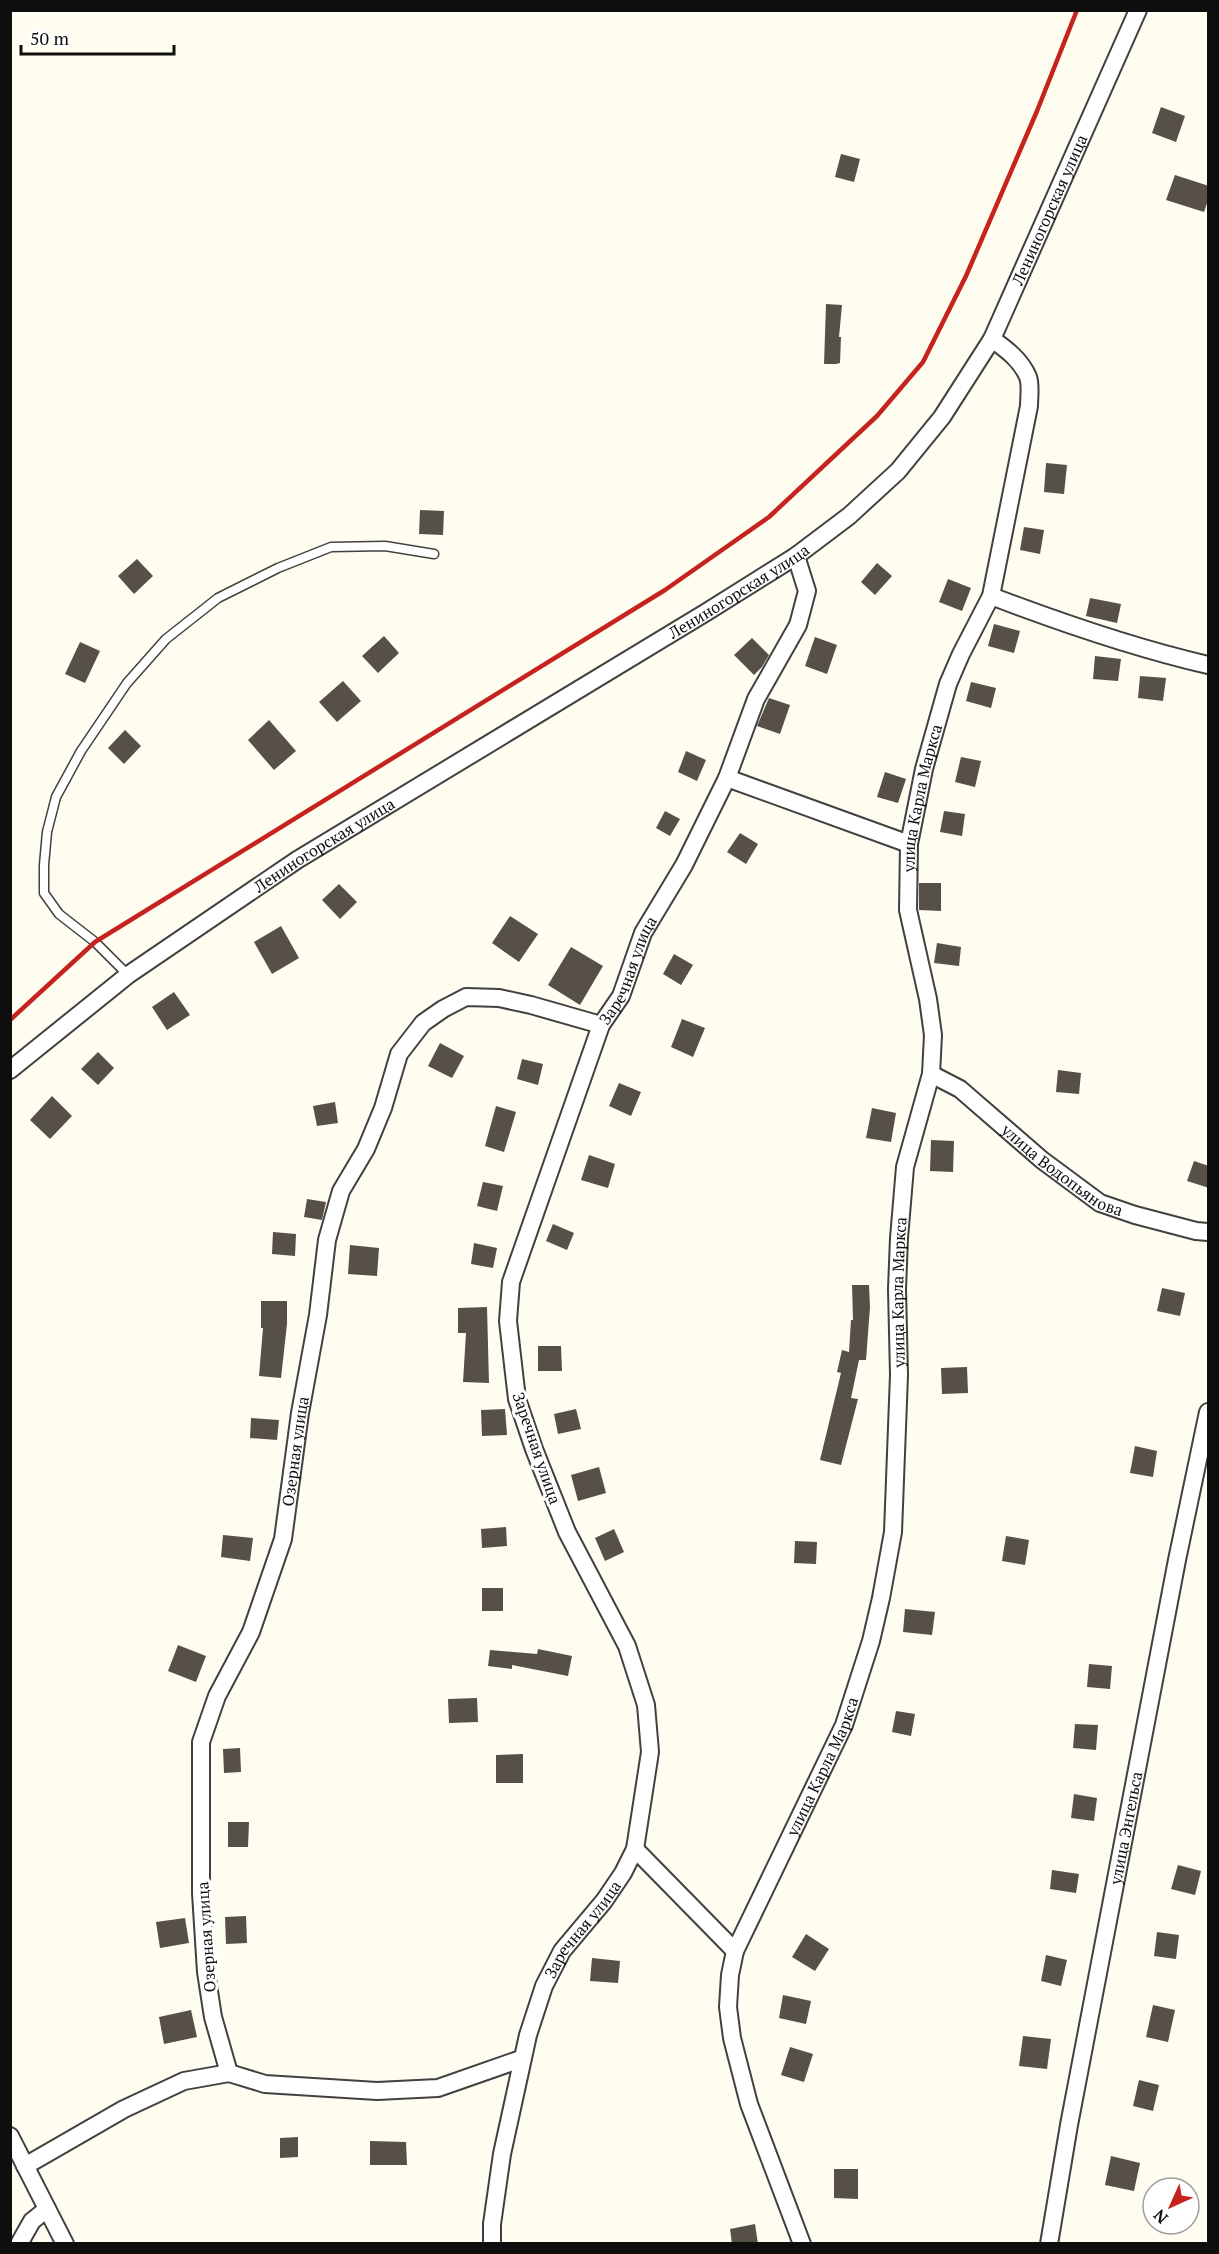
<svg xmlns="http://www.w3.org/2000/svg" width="1219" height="2254" viewBox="0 0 1219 2254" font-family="'PT Serif',serif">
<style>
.building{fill:#575049}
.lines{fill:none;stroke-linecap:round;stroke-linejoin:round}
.service-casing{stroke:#414141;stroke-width:11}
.minor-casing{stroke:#414141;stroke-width:20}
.service{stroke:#fff;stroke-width:8}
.minor{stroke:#fff;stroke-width:16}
.rail{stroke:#c6221e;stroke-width:4.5}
.labels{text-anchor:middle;stroke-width:6;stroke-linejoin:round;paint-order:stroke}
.street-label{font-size:16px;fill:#0e0e0e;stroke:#fff}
</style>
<rect width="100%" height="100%" fill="#fffdef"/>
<!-- building -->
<g class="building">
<path d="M1161 107 1185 116 1176 142 1152 133Z"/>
<path d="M841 154 860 159 854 182 835 177Z"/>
<path d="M1175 175 1209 186V197L1204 212 1166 200Z"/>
<path d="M826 304 842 305 839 337H841L840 363 836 364H824Z"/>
<path d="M1046 463 1067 465 1064 494 1044 492Z"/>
<path d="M420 510 444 511 443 535 419 534Z"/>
<path d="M1024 527 1044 530 1040 554 1020 550Z"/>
<path d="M137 559 153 576 134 594 118 576Z"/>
<path d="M877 563 892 576 875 595 861 582Z"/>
<path d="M948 579 971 588 962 611 939 602Z"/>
<path d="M1090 598 1121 604 1117 623 1086 616Z"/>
<path d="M994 624 1020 631 1014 653 988 646Z"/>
<path d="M384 636 399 653 378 673 362 656Z"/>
<path d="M815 637 837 645 827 674 805 666Z"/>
<path d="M752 638 769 655 762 667 754 675 734 655Z"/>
<path d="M80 642 100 651 85 683 65 674Z"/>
<path d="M1095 656 1121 659 1118 681 1093 679Z"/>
<path d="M1140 676 1166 678 1163 701 1138 698Z"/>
<path d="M343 681 361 701 337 722 319 702Z"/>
<path d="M971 682 996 688 991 708 966 701Z"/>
<path d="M769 698 790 705 780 734 757 726Z"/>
<path d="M269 720 296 751 274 770 248 740Z"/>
<path d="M125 730 141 746 124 764 108 748Z"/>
<path d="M686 751 706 760 697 781 678 772Z"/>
<path d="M961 757 981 761 975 787 955 782Z"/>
<path d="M885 772 906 779 898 803 877 797Z"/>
<path d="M665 811 680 819 670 836 656 828Z"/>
<path d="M944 811 965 814 962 836 940 832Z"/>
<path d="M740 833 758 844 746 864 727 852Z"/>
<path d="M919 883H941V911L919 910Z"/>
<path d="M339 884 357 902 340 919 322 900Z"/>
<path d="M510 916 538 934 519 962 492 943Z"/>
<path d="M281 926 299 958 272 974 254 942Z"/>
<path d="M937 943 961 947 959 966 934 963Z"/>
<path d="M571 947 603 966 580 1005 548 985Z"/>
<path d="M674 954 693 965 681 985 663 974Z"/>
<path d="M174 992 190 1015 167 1030 152 1007Z"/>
<path d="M682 1019 705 1028 693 1057 671 1047Z"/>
<path d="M440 1043 464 1056 452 1078 428 1066Z"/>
<path d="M98 1052 114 1068 98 1085 81 1069Z"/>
<path d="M522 1059 543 1064 538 1085 517 1079Z"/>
<path d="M1058 1070 1081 1073 1079 1094 1056 1092Z"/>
<path d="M619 1083 641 1092 631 1116 609 1106Z"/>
<path d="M52 1096 72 1116 50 1139 30 1120Z"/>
<path d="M335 1102 338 1123 317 1126 313 1106Z"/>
<path d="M496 1106 516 1112 504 1152 485 1146Z"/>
<path d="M872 1108 896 1113 891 1142 866 1138Z"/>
<path d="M931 1140 954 1141 953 1172 930 1171Z"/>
<path d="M589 1155 615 1164 608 1188 581 1180Z"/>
<path d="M1194 1161 1209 1166V1188L1187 1181Z"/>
<path d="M483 1182 503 1186 497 1211 477 1206Z"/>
<path d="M307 1199 326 1202 322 1220 304 1217Z"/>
<path d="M553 1224 574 1233 567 1250 546 1241Z"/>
<path d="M273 1232 296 1234 295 1256 272 1254Z"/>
<path d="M474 1243 497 1248 493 1268 471 1264Z"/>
<path d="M350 1245 379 1248 377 1276 348 1274Z"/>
<path d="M852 1285H869L870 1307 866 1360H859L851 1398 858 1399 841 1465 820 1460 841 1373 837 1372 842 1350 849 1352 851 1320H853Z"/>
<path d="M1162 1288 1185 1293 1180 1316 1157 1311Z"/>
<path d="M261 1301H287V1324L281 1378 259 1376 263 1328H261Z"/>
<path d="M487 1307 489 1383 463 1382 466 1333H458V1308Z"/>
<path d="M538 1346H561L562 1371H538Z"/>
<path d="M967 1367 968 1393 942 1394 941 1368Z"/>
<path d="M505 1409 507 1435 482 1436 481 1410Z"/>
<path d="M576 1409 581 1429 558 1434 554 1414Z"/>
<path d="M251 1418 279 1420 277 1440 250 1438Z"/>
<path d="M1135 1446 1157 1451 1153 1477 1130 1473Z"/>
<path d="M599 1467 606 1493 578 1501 571 1475Z"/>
<path d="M506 1527 507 1546 482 1548 481 1529Z"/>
<path d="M614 1529 624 1552 605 1561 595 1538Z"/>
<path d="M223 1535 253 1538 250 1561 221 1557Z"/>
<path d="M1006 1536 1029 1540 1025 1565 1002 1561Z"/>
<path d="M795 1541 817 1542 816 1564 794 1563Z"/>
<rect x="482" y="1588" width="21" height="23"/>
<path d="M905 1609 935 1612 932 1635 903 1632Z"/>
<path d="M178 1645 206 1656 196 1682 168 1671Z"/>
<path d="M538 1649 572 1656 568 1676 512 1665V1669L488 1666 490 1650 537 1654Z"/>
<path d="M1089 1664 1112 1666 1110 1689 1087 1687Z"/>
<path d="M477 1698 478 1722 449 1723 448 1699Z"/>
<path d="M896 1711 915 1714 911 1736 892 1732Z"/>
<path d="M1075 1724 1098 1725 1096 1750 1073 1748Z"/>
<path d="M240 1748 241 1772 224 1773 223 1749Z"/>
<path d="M523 1754V1783H496V1755Z"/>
<path d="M1074 1794 1097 1798 1094 1821 1071 1818Z"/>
<path d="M228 1822H249L248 1847H228Z"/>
<path d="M1178 1865 1201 1871 1195 1895 1171 1889Z"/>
<path d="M1052 1870 1079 1874 1076 1893 1050 1889Z"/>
<path d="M246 1916 247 1943 226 1944 225 1917Z"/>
<path d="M185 1918 189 1943 160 1948 156 1922Z"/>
<path d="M1157 1932 1179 1935 1176 1959 1154 1956Z"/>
<path d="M806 1934 829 1949 815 1971 792 1957Z"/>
<path d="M1046 1955 1067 1960 1061 1986 1041 1981Z"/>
<path d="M592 1958 620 1961 618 1983 590 1981Z"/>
<path d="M783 1995 811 2001 806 2024 779 2018Z"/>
<path d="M1153 2005 1175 2010 1168 2042 1146 2037Z"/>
<path d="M191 2010 197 2037 164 2044 159 2017Z"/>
<path d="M1023 2036 1051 2039 1047 2069 1019 2066Z"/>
<path d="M790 2047 813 2054 804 2082 781 2075Z"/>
<path d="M1139 2080 1159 2085 1153 2111 1133 2106Z"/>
<path d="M298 2137V2157L280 2158V2138Z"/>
<path d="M370 2141 406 2142 407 2165H370Z"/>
<path d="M1111 2156 1140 2163 1134 2191 1105 2185Z"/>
<path d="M834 2169H858V2199L834 2198Z"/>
<path d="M755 2224 758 2244H732L730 2229Z"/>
</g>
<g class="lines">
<!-- service casing -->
<g class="service-casing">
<path id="service" d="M128 975 95 942 59 914 44 893V865L47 832 56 797 81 751 127 683 166 639 218 598 278 568 331 547 385 546 434 554"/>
</g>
<!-- minor casing -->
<g class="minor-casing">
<g id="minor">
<path d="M991 596C1062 623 1134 648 1208 665"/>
<path d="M727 778 909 844"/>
<path id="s1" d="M10 1070 128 975 297 860 705 613 796 556 849 516 898 471 942 417 992 339 1138 10"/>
<path id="s2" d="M931 1074 960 1089 1042 1160 1100 1203 1135 1215 1196 1231 1208 1232"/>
<path d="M635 1849 735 1951"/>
<path id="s3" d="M229 2073 213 2017 206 1972 201 1893V1742L217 1696 251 1632 283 1539 300 1413 318 1315 327 1240 341 1191 366 1149 383 1108 399 1054 423 1023 443 1009 466 997 499 998 531 1005 601 1025"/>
<path d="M10 2136 65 2244"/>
<path d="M25 2166 124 2109 184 2081 229 2073 265 2084 377 2091 438 2088 521 2059"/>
<path d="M19 2244 32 2221 47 2209"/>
<path id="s4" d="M492 2244V2224L502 2154 528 2035 544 1986 562 1951 604 1901 623 1873 635 1849 650 1752 646 1705 627 1646 567 1532 534 1449 517 1399 508 1321 511 1282 601 1025 621 996 643 933 684 865 727 778 756 699 798 625 807 591 796 556"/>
<path id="s5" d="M802 2244 749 2104 732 2038 728 2007 730 1975 735 1951 844 1725 871 1641 881 1598 893 1532 899 1375 897 1289 899 1238 905 1167 931 1074 933 1035 928 999 908 910 909 844 924 769 948 684 961 654 991 596 1029 406C1029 397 1031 385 1028 377 1021 360 1006 349 992 339"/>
<path id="s6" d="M1049 2244 1069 2125 1177 1560 1208 1412"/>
</g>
</g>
<!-- service -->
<use href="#service" class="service"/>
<!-- minor -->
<use href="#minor" class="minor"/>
<!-- rail -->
<path class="rail" d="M10 1020 95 942 665 590 769 517 877 416 923 362 966 276 1037 111 1077 10"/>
</g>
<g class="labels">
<!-- street labels -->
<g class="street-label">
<text dy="6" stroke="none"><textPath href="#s1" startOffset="1377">Лениногорская улица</textPath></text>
<text dy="6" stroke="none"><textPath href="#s1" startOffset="873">Лениногорская улица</textPath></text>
<text dy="6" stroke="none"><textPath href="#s5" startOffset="1498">улица Карла Маркса</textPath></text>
<text dy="6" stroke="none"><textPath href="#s1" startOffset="387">Лениногорская улица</textPath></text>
<text dy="6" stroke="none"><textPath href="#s4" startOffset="1359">Заречная улица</textPath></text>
<text dy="6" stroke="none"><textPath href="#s2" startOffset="164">улица Водопьянова</textPath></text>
<text dy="6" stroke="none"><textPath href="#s5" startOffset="996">улица Карла Маркса</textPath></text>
<text transform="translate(537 1448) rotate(71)" y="6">Заречная улица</text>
<text dy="6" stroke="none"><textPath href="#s3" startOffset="642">Озерная улица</textPath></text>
<text dy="6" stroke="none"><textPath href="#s5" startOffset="510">улица Карла Маркса</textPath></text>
<text dy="6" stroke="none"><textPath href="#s6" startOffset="423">улица Энгельса</textPath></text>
<text dy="6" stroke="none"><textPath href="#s4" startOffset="333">Заречная улица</textPath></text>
<text transform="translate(206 1937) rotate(-94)" y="6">Озерная улица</text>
</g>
</g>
<!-- border -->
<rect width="1219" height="2254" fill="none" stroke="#0e0e0e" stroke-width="24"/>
<!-- north arrow -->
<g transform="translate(1171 2206) rotate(225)"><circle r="28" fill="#ffffff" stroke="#9f9f9f" stroke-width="1.5"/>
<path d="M0-4.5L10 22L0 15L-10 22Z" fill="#c6221e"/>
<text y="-9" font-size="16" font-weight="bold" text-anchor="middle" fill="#0e0e0e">N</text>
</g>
<!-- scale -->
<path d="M21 45v9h153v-9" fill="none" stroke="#0e0e0e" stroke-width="3"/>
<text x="30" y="45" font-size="18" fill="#0e0e0e" stroke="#ffffff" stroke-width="4.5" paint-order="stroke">50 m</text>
</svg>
